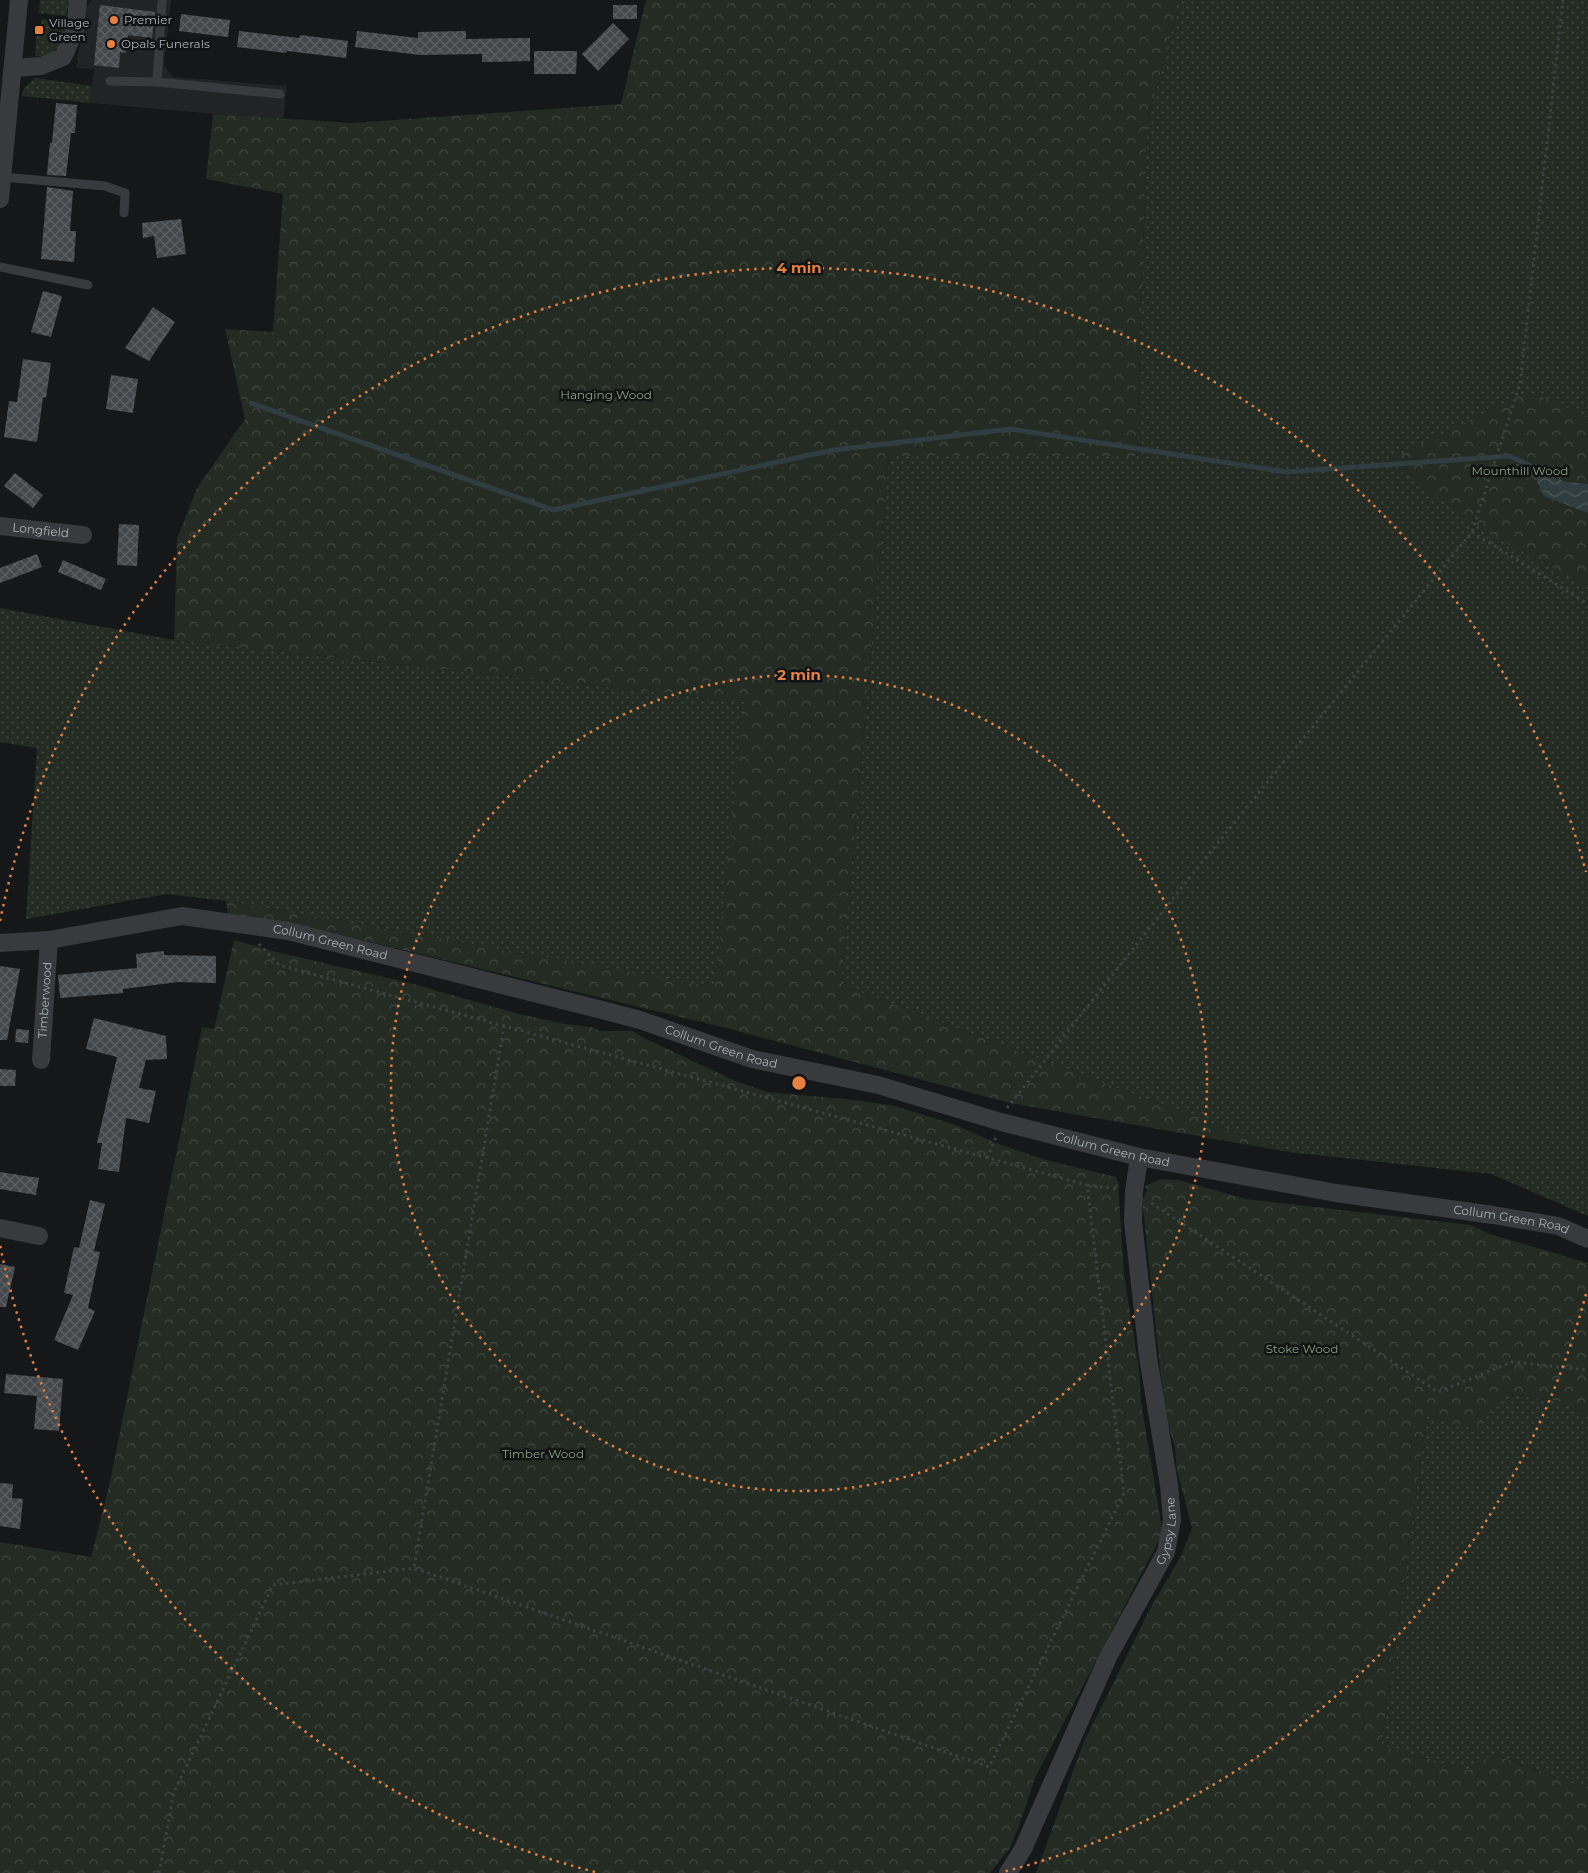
<svg xmlns="http://www.w3.org/2000/svg" width="1588" height="1873" viewBox="0 0 1588 1873" font-family="Montserrat,sans-serif">
<style>
.built{fill:#222325}
.grass{fill:url(#grass-dots)}
.forest{fill:url(#forest-crowns)}
.water{fill:url(#water-waves)}
.lines{fill:none;stroke-linecap:round;stroke-linejoin:round}
.stream{stroke:#303d40;stroke-width:5}
.building{fill:url(#building-cross-hatch)}
.path{stroke:#3e4144;stroke-width:3;stroke-dasharray:2.5 4;stroke-linecap:butt}
.lane{stroke:#383a3d;stroke-width:9}
.street{stroke:#383a3d;stroke-width:18}
.ring{fill:none;stroke:#e78140;stroke-width:2.5;stroke-dasharray:2.5 5}
.poi-dot{fill:#e78140;stroke:#111213;stroke-width:2}
.labels{text-anchor:middle;stroke-width:5;stroke-linejoin:round;paint-order:stroke}
.poi-label{font-size:12px;fill:#a9b1b7;stroke:#111213;text-anchor:start}
.park-label{font-size:12px;fill:#88a181;stroke:#111213}
.street-label{font-size:12px;fill:#a9b1b7;stroke:#111213}
.centre{fill:#e78140;stroke:#111213;stroke-width:2.5}
.ring-label{font-size:15px;text-anchor:middle;font-weight:bold;fill:#e78140;stroke:#111213;stroke-width:5;stroke-linejoin:round;paint-order:stroke}
</style>
<defs>
<pattern id="grass-dots" width="8" height="8" patternUnits="userSpaceOnUse" patternTransform="scale(1.25)"><rect width="8" height="8" fill="#232b23"/><path d="M2 2h.1M6 6h.1" fill="none" stroke="#404741" stroke-width="1.8" stroke-linecap="round"/></pattern>
<pattern id="forest-crowns" width="20" height="18" patternUnits="userSpaceOnUse" patternTransform="scale(1.25)"><rect width="20" height="18" fill="#232b23"/><path d="M2 6a3 3 0 1 1 6 0M12 15a3 3 0 1 1 6 0" fill="none" stroke="#404741"/></pattern>
<pattern id="water-waves" width="16" height="10" patternUnits="userSpaceOnUse" patternTransform="scale(1.25)"><rect width="16" height="10" fill="#303d40"/><path d="M0 5q4-4 8 0t8 0" fill="none" stroke="#4b5759"/></pattern>
<pattern id="building-cross-hatch" width="8" height="8" patternUnits="userSpaceOnUse" patternTransform="scale(1.25)"><rect width="8" height="8" fill="#45484b"/><path d="M0 0l8 8M0 8l8-8" fill="none" stroke="#5d6063"/></pattern>
</defs>
<rect width="100%" height="100%" fill="#161718"/>
<!-- built -->
<path class="built" d="M92 0H171L164 66 174 77 287 86 283 120 90 103 94 69 76 68 86 7Z"/>
<!-- grass -->
<g class="grass">
<path d="M40 0H69L66 16 39 13Z"/>
<path d="M1180 0H1588V1216L1491 1174 1289 1152 841 985 889 456H1137L1147 123Z"/>
<path d="M42 19 65 21C65 26 65 33 64 37 60 49 47 58 35 56L37 27H41Z"/>
<path d="M35 78 92 86 90 103 22 96 24 88Z"/>
<path d="M0 608 174 640 745 702 716 988 226 901 167 894 26 919 37 748 0 742Z"/>
<path d="M1504 1393 1558 1401 1588 1416V1789L1494 1754 1468 1770 1381 1746 1427 1416 1477 1429Z"/>
</g>
<!-- forest -->
<g class="forest">
<path d="M646 0H1180L1147 123 1137 456H889L841 985 1289 1152 1010 1103 726 1028 292 923 228 916 226 901 715 987 744 702 174 640 177 539 197 488 245 419 225 329 273 332 283 194 206 179 213 114 352 123 621 104Z"/>
<path d="M1528 391 1588 417V587L1491 535 1387 462Z"/>
<path d="M234 940 280 953 406 982 519 1014 565 1024 591 1027 600 1031H633L642 1037 733 1080 767 1092 855 1100 895 1106 953 1124 996 1143 1046 1160 1116 1177 1118 1182 1124 1274 1139 1369 1141 1402 1162 1529 1159 1540 1035 1778 1020 1823 1010 1848 990 1873H0V1542L91 1557 109 1486 202 1027 214 1029Z"/>
<path d="M1161 1179 1178 1180 1246 1199 1471 1225 1490 1234 1588 1263V1416L1558 1401 1505 1393 1477 1429 1427 1416 1381 1746 1468 1770 1493 1754 1588 1789V1873H1036L1083 1744 1151 1607 1181 1556 1192 1528 1177 1471 1175 1448 1165 1414 1143 1208V1199L1147 1190 1145 1186Z"/>
</g>
<!-- water -->
<path class="water" d="M1532 471 1567 482 1588 484V513L1544 496Z"/>
<g class="lines">
<!-- stream -->
<path class="stream" d="M251 403 553 510 834 450 1011 429 1286 472 1509 456 1545 472"/>
</g>
<!-- building -->
<g class="building">
<path d="M100 5 155 12 152 38 128 35 126 53 120 52 119 68 94 65Z"/>
<rect x="613" y="5" width="24" height="14"/>
<path d="M181 14 230 20 228 37 179 31Z"/>
<path d="M613 23 629 39 598 71 582 54Z"/>
<path d="M239 31 299 38 300 35 348 41 346 58 287 51 286 53 237 47Z"/>
<path d="M357 31 418 38V32L466 31V39L530 38V61L482 62V54L420 55 355 47Z"/>
<path d="M534 51H577L576 74H534Z"/>
<path d="M56 103 77 105 75 133H71L66 176 47 175 50 143H52Z"/>
<path d="M47 187 73 191 70 231H76L74 262 41 259Z"/>
<path d="M181 219 186 254 157 258 154 236 143 238 142 223Z"/>
<path d="M43 291 62 296 51 337 31 332Z"/>
<path d="M153 307 175 322 149 361 125 348Z"/>
<path d="M23 359 51 363 46 398 43 397 37 442 4 437 9 401 17 402Z"/>
<path d="M111 375 138 379 133 413 106 409Z"/>
<path d="M15 473 43 495 33 508 4 486Z"/>
<path d="M119 524 139 525 137 566 117 565Z"/>
<path d="M37 554 42 567 0 583V568Z"/>
<path d="M63 560 106 579 101 590 58 572Z"/>
<path d="M164 951V955L216 956V983L178 982 123 989V993L60 998 58 975 137 968 136 954Z"/>
<path d="M0 966 20 969 7 1040H0Z"/>
<path d="M94 1018 166 1036 167 1059 146 1060 139 1088 156 1091 149 1123 126 1118 119 1172 98 1169 102 1143H97L117 1057 86 1049Z"/>
<path d="M16 1029 29 1030 28 1043 15 1042Z"/>
<path d="M0 1069 16 1070 15 1086H0Z"/>
<path d="M0 1172 39 1178 36 1195 0 1189Z"/>
<path d="M90 1200 105 1204 94 1251 100 1252 88 1308 95 1311 78 1350 54 1340 73 1295 64 1293 74 1247 79 1248Z"/>
<path d="M0 1264 15 1267 6 1307H0Z"/>
<path d="M6 1374 63 1379 59 1431 34 1429 37 1396 4 1393Z"/>
<path d="M0 1483 13 1484 12 1498 23 1499 20 1529 0 1526Z"/>
</g>
<g class="lines">
<!-- path -->
<g class="path">
<path d="M1472 532 1588 604"/>
<path d="M259 944 279 965 504 1026"/>
<path d="M1007 1108 1190 877 1472 532 1520 384 1563 0"/>
<path d="M987 1158 996 1137"/>
<path d="M1087 1185 1118 1189"/>
<path d="M1151 1203 1438 1392 1512 1362 1588 1370"/>
<path d="M159 1873 174 1792 273 1585 414 1568 989 1767 1124 1493 1087 1185 504 1026 414 1568"/>
</g>
<!-- lane -->
<g class="lane">
<path d="M110 81 157 82 280 94"/>
<path d="M157 82 162 0"/>
<path d="M2 177 105 186 125 193 124 213"/>
<path d="M0 267 88 285"/>
</g>
<!-- street -->
<g class="street">
<path d="M13 68 41 66 63 57 75 30 78 0"/>
<path d="M0 199 19 0"/>
<path id="s1" d="M0 526 83 535"/>
<path id="s2" d="M0 943 49 940 182 916 288 931 606 1011 640 1020 752 1059 878 1085 1001 1122 1139 1157 1336 1193 1493 1215 1558 1226 1588 1239"/>
<path id="s3" d="M41 1060 49 940"/>
<path d="M0 1228 39 1236"/>
<path id="s4" d="M1008 1873 1023 1849 1108 1657 1166 1552 1172 1520 1169 1485 1148 1357 1133 1221 1134 1192 1139 1157"/>
</g>
</g>
<!-- distance rings -->
<g class="ring">
<circle cx="799" cy="1083" r="408"/>
<path d="M1586 1294A815 815 0 0 1 1003 1872M595 1872A815 815 0 0 1 0 1245M0 921A815 815 0 0 1 1586 872"/>
</g>
<!-- markers -->
<g class="poi-dot">
<circle cx="114" cy="20" r="5"/>
<rect x="34" y="25" width="10" height="10" rx="2.5"/>
<circle cx="111" cy="44" r="5"/>
</g>
<g class="labels">
<!-- poi labels -->
<g class="poi-label">
<text x="124" y="24">Premier</text>
<text x="49" y="27">Village<tspan x="49" dy="14">Green</tspan></text>
<text x="121" y="48">Opals Funerals</text>
</g>
<!-- park labels -->
<g class="park-label">
<text x="606" y="399">Hanging Wood</text>
<text x="1520" y="475">Mounthill Wood</text>
<text x="1302" y="1353">Stoke Wood</text>
<text x="543" y="1458">Timber Wood</text>
</g>
<!-- street labels -->
<g class="street-label">
<text dy="4" stroke="none"><textPath href="#s1" startOffset="41">Longfield</textPath></text>
<text dy="4" stroke="none"><textPath href="#s2" startOffset="335">Collum Green Road</textPath></text>
<text dy="4" stroke="none"><textPath href="#s3" startOffset="60">Timberwood</textPath></text>
<text dy="4" stroke="none"><textPath href="#s2" startOffset="740">Collum Green Road</textPath></text>
<text dy="4" stroke="none"><textPath href="#s2" startOffset="1145">Collum Green Road</textPath></text>
<text dy="4" stroke="none"><textPath href="#s2" startOffset="1550">Collum Green Road</textPath></text>
<text dy="4" stroke="none"><textPath href="#s4" startOffset="379">Gypsy Lane</textPath></text>
</g>
</g>
<circle cx="799" cy="1083" r="8" class="centre"/>
<g class="ring-label">
<text x="799" y="273">4 min</text>
<text x="799" y="680">2 min</text>
</g>
</svg>
